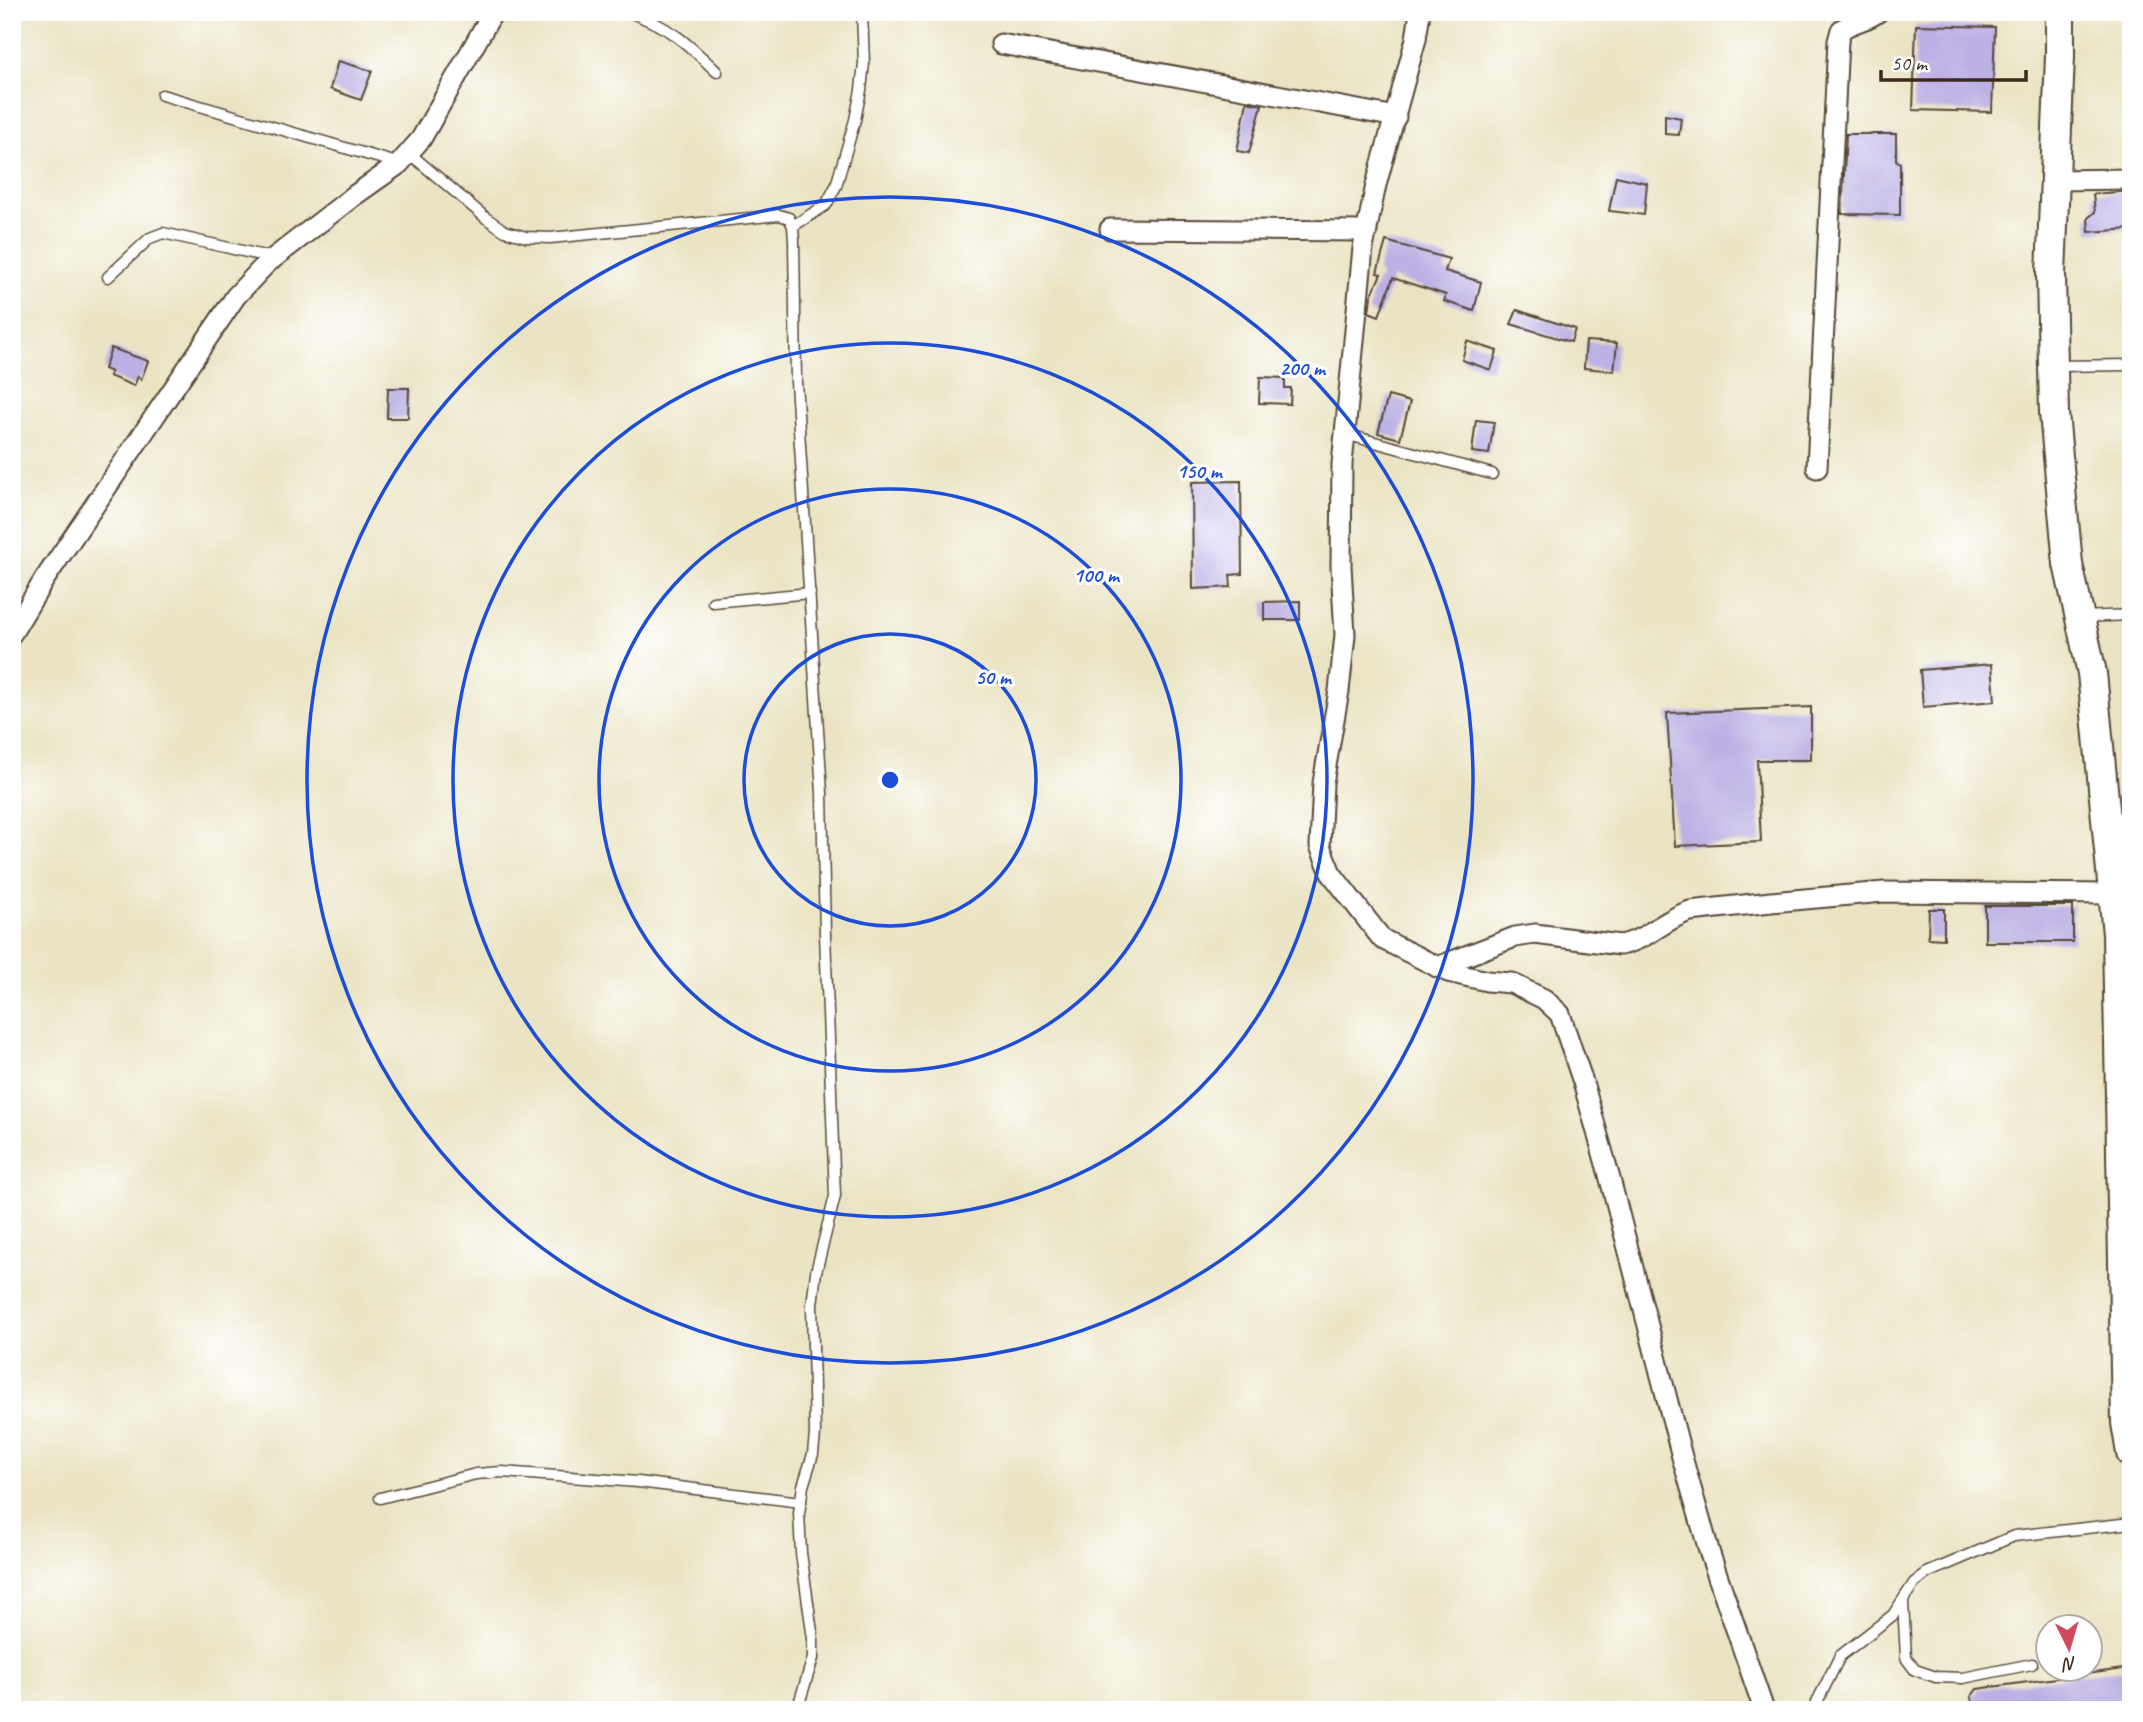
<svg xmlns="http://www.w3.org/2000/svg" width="2143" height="1722" viewBox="0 0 2143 1722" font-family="Caveat,sans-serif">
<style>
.building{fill:#bcb0e4}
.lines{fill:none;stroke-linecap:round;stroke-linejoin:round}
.lane-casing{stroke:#554637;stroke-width:13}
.street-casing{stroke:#554637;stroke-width:23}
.secondary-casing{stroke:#554637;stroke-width:32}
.lane{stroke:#fff;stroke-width:10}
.street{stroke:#fff;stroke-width:19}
.secondary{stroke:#fff;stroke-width:28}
.ring{fill:none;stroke:#1d4ed8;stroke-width:3.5}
.centre{fill:#1d4ed8;stroke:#fff;stroke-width:3.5}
.ring-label{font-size:21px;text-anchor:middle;font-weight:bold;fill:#1d4ed8;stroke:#fff;stroke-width:6;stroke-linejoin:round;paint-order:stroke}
</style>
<rect width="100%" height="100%" fill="#fff"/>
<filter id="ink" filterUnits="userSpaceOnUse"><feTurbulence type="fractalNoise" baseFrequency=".0143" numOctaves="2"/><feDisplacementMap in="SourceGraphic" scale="14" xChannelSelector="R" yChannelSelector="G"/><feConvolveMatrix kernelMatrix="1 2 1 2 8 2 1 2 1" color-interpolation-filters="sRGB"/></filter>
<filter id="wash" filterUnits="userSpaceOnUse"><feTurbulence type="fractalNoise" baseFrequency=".00686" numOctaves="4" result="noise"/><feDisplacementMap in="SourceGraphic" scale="28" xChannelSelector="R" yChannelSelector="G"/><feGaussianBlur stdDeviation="1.57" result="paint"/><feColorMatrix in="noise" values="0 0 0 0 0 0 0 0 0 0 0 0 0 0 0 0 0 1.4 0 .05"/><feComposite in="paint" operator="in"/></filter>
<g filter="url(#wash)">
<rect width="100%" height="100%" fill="#ebe4c4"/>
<g id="blocks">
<!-- building -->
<g class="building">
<path d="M1916 25 1995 27 1992 112 1913 110Z"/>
<path d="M338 61 372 71 361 100 330 89Z"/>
<path d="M1247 102 1262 105 1249 153 1237 151Z"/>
<path d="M1665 115 1681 118 1679 135 1665 134Z"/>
<path d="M1846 134H1896V160L1900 163V215L1842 214Z"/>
<path d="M1616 176 1647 183 1644 215 1609 211Z"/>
<path d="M2131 191V229L2089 232 2088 218 2095 212 2093 194Z"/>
<path d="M1386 241 1449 259 1445 271 1481 282 1474 311 1444 301 1446 295 1393 278 1379 316 1369 312 1371 296 1381 274 1377 273Z"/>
<path d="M1517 310 1575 329 1571 342 1511 324Z"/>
<path d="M1467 341 1497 351 1491 370 1462 360Z"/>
<path d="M1586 341 1617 343 1614 371 1584 368Z"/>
<path d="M111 348 148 361 141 380 138 376 134 386 109 376 111 372 104 369Z"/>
<path d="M1260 377 1285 378V388H1291L1290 404 1259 403Z"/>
<path d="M388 388H409L408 418H387Z"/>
<path d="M1388 396 1410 402 1400 439 1378 433Z"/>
<path d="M1476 420 1494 422 1489 454 1472 452Z"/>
<path d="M1241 481 1242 574 1230 575 1231 587 1193 589 1192 482Z"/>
<path d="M1300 601V620H1264V602Z"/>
<path d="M1992 664 1995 701 1923 707 1920 670Z"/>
<path d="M1811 707V760H1757L1761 842 1675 846 1667 713Z"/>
<rect x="1985" y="906" width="88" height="36"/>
<path d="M1929 909H1944V939L1928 938Z"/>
<path d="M2131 1668V1710H1974L1971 1697 1977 1689Z"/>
</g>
</g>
</g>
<g filter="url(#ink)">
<use href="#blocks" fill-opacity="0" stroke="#554637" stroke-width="2"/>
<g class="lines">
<!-- lane casing -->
<g class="lane-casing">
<g id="lane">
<path d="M629 12C670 27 686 42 717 72"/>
<path d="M162 95 397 163"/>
<path d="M409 153 486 218 505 231 526 237 550 238 779 215 789 218 793 226 794 241 796 382 822 793 825 934 835 1196 816 1272 812 1305 815 1434 813 1454 803 1486 799 1513 801 1553 813 1639V1658L797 1710"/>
<path d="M793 226 826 205 836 186 855 120 861 90 864 63 862 12"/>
<path d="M108 277 150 238 163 233 273 258"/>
<path d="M2054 366 2131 365"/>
<path d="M1345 434 1492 474"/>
<path d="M713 602 810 593"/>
<path d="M2082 617 2131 615"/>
<path d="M380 1498 476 1474 502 1472 638 1482 801 1502"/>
<path d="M1903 1602 1906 1658 1915 1670 1936 1677 1963 1678 2032 1664"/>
<path d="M1813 1710 1840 1656 1893 1615 1914 1583 1927 1573 2014 1536 2131 1523"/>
</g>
</g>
<!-- street casing -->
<g class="street-casing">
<g id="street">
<path d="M1420 12 1416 39 1376 185 1363 248 1342 464 1341 566 1345 635 1339 691 1323 783 1320 846 1331 873 1382 939 1448 972 1487 981 1511 983 1544 999 1560 1014 1583 1082 1609 1175 1682 1457 1710 1554 1764 1710"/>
<path d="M1001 44 1396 117"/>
<path d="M2055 180 2131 179"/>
<path d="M1110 229 1367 231"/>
<path d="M1817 468 1838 41 1841 30C1853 21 1867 21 1878 12"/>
<path d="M12 633 44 580 236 296 266 264 355 195 399 164 421 139 493 12"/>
<path d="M1437 967 1515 937 1535 934 1620 945C1646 941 1664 919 1690 911L1771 902 1884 892 2113 894"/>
</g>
</g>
<!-- secondary casing -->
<g class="secondary-casing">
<path id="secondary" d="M2060 12V56L2051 274 2054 413 2068 564 2092 673 2117 934 2126 1423 2131 1453"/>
</g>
<!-- lane -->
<use href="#lane" class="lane"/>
<!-- street -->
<use href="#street" class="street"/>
<!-- secondary -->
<use href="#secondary" class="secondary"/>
</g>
</g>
<!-- distance rings -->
<g class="ring">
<circle cx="890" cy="780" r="146"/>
<circle cx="890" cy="780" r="291"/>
<circle cx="890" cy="780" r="437"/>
<circle cx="890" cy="780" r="583"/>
</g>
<circle cx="890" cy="780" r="10" class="centre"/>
<g class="ring-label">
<text x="1302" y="375">200 m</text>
<text x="1199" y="478">150 m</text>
<text x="1096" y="582">100 m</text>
<text x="993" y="684">50 m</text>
</g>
<!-- margin -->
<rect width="2143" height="1722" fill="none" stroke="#fff" stroke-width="42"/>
<!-- north arrow -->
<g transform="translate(2069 1648) rotate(175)"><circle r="33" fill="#ffffff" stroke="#b1aaa5" stroke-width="2"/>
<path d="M0-5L12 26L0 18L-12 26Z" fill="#d1495b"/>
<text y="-10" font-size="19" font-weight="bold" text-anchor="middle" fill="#3b2a1e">N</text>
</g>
<!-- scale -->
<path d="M1881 70v10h145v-10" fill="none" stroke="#3b2a1e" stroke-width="3.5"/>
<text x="1891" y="70" font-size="21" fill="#3b2a1e" stroke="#ffffff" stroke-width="5" paint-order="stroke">50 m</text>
</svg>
